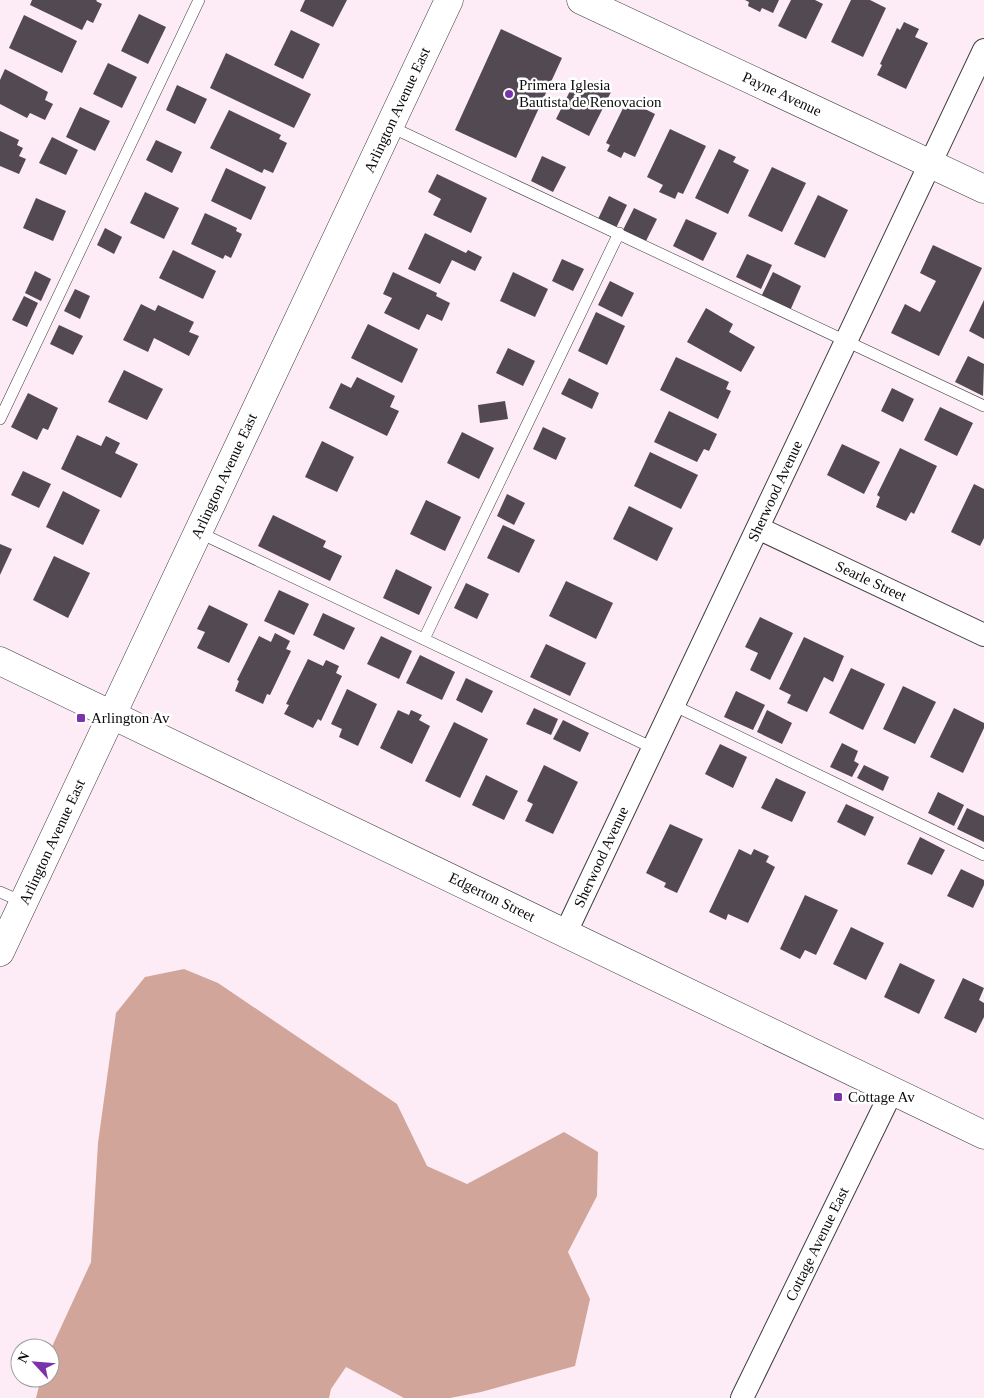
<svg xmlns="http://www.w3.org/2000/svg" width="984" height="1398" viewBox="0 0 984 1398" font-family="Georgia,serif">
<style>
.forest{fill:#d2a59b}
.building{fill:#534952}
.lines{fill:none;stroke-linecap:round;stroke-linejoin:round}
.service-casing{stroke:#3e3e3e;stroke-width:12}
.minor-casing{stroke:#3e3e3e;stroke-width:24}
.tertiary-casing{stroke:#3e3e3e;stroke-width:29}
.service{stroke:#fff;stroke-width:11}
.minor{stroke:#fff;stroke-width:22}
.tertiary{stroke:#fff;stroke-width:28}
.poi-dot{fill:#7b33ab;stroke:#fff;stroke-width:2}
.labels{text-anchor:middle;stroke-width:5;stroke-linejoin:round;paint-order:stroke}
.poi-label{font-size:15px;fill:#0b0b0b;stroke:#fff;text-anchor:start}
.street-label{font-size:15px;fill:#0b0b0b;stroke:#fff}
</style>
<rect width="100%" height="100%" fill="#fdecf5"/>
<!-- forest -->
<path class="forest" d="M184 969 218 983 397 1104 427 1166 467 1184 564 1132 598 1152 597 1196 568 1252 590 1299 575 1366 481 1392 450 1398H404L346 1367 331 1389 329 1398H36L41 1378H50V1351L91 1262 98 1143 116 1013 145 977Z"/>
<!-- building -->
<g class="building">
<path d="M32 0H97L96 1 102 4 93 23 87 20 82 30 30 5Z"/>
<path d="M305 0H347L333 27 300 11Z"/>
<path d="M745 0H779L773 13 762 8 760 12 748 6 749 2Z"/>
<path d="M791 0H815L823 4 806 39 778 26Z"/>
<path d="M851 0H870L886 8 863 57 831 42Z"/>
<path d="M139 14 166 27 148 64 121 51Z"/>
<path d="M24 15 77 41 62 73 9 48Z"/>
<path d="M904 22 919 29 915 37 928 43 906 89 877 75 882 65 880 64 897 28 900 30Z"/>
<path d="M501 29 562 58 516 158 455 130Z"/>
<path d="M291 30 320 44 303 79 274 65Z"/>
<path d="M226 53 311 94 294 128 210 88Z"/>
<path d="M108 63 137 77 122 108 93 94Z"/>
<path d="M5 69 48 92 45 100 53 104 45 120 30 113 27 118 0 104V80Z"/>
<path d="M593 81 612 90 589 136 556 119 574 83 588 90Z"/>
<path d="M177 85 207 99 195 124 166 110Z"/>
<path d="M627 100 655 114 635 157 624 152 621 158 607 151 610 145 606 143Z"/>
<path d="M80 107 110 121 95 151 66 137Z"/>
<path d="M229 110 281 135 279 139 287 143 273 173 264 169 262 173 210 148Z"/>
<path d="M670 129 706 146 683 194 678 192 675 199 659 192 663 185 647 177Z"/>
<path d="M0 131 19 140 17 145 23 148 19 156 26 159 19 174 0 166Z"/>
<path d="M52 137 78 150 66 175 39 163Z"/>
<path d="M156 140 182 152 172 173 146 160Z"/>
<path d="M719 149 736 157 733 162 749 170 728 214 695 198Z"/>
<path d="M542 156 566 167 553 192 531 181Z"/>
<path d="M772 167 806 183 782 232 748 216Z"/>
<path d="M226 168 266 187 251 220 211 201Z"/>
<path d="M437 174 487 198 471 233 433 215 441 199 428 192Z"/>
<path d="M145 192 179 208 164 239 130 223Z"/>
<path d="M818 195 848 210 825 258 794 244Z"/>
<path d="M609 196 627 205 616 228 598 219Z"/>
<path d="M36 198 66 211 53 241 23 228Z"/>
<path d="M634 208 657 219 645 243 622 232Z"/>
<path d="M205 213 237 228 236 231 242 234 231 258 225 255 223 259 191 244Z"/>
<path d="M686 219 717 233 703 261 673 246Z"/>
<path d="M105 228 122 237 114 254 97 245Z"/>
<path d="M425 233 466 253 468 250 482 257 475 271 452 260 440 284 408 269Z"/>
<path d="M933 245 982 268 939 356 891 333 905 304 920 312 936 281 920 273Z"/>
<path d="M173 250 216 271 203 299 159 278Z"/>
<path d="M747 254 772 265 761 289 736 277Z"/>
<path d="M562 259 584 269 573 291 552 281Z"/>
<path d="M35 271 51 279 41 301 25 293Z"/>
<path d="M393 272 437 293 436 296 450 303 442 321 427 314 419 330 384 313 392 298 383 294Z"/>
<path d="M513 272 548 289 535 317 500 301Z"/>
<path d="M773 272 801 286 789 313 760 299Z"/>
<path d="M610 281 634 293 622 317 598 305Z"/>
<path d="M75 289 90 296 80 319 64 311Z"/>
<path d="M24 296 38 303 27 327 12 320Z"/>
<path d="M984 300V339L969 331Z"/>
<path d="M141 304 155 311 158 305 194 322 189 332 199 336 189 356 154 338 148 352 123 340Z"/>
<path d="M706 308 733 324 729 332 755 347 741 372 687 342Z"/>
<path d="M596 312 625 326 607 365 578 351Z"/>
<path d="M368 324 418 349 402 383 351 358Z"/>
<path d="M59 325 83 336 73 355 50 344Z"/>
<path d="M508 348 535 361 523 386 496 373Z"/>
<path d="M968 356 984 364 983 396 955 382Z"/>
<path d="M676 357 729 382 726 389 731 391 718 419 660 390Z"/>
<path d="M124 370 163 389 147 420 108 402Z"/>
<path d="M357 377 395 396 390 407 399 411 387 436 329 408 341 383 351 388Z"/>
<path d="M569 378 599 393 592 409 561 394Z"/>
<path d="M892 388 914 399 903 422 881 411Z"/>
<path d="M28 393 58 408 48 430 43 428 37 440 11 427Z"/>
<path d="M505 401 508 419 480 423 478 405Z"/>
<path d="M940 407 973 423 957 456 924 440Z"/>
<path d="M669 411 717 434 709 451 704 449 697 462 654 442Z"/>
<path d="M543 427 566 438 556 460 533 449Z"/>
<path d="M462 432 494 448 479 479 447 463Z"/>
<path d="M77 435 101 446 106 436 120 443 115 453 138 464 121 498 61 469Z"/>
<path d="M322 441 354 457 337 492 305 477Z"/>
<path d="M842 444 880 462 864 494 827 475Z"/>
<path d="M900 448 937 466 914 514 911 512 906 521 876 507 880 497 877 495Z"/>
<path d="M650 452 698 475 681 509 634 486Z"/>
<path d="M23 471 51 484 39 508 11 495Z"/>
<path d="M974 484 984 489V538L980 546 951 532Z"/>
<path d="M63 491 100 510 83 545 46 527Z"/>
<path d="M507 494 525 503 514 525 497 516Z"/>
<path d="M426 500 461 517 445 551 410 534Z"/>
<path d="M629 506 673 528 657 561 613 539Z"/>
<path d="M273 515 326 541 323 547 342 556 330 581 258 546Z"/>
<path d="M503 525 535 540 519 573 487 558Z"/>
<path d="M0 544 12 549 0 575Z"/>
<path d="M54 556 90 573 68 618 33 600Z"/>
<path d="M396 569 432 587 419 615 383 598Z"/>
<path d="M566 581 613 603 596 639 549 616Z"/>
<path d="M466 583 489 594 477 619 454 608Z"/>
<path d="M279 590 309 604 294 635 264 621Z"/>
<path d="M209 605 248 624 229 663 197 648 205 632 197 629Z"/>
<path d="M323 613 355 628 344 650 313 635Z"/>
<path d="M760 617 793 633 770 680 750 670 758 653 745 647Z"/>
<path d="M275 633 290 641 286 649 291 651 270 695 267 694 263 704 235 691 239 681 237 680 259 636 271 642Z"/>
<path d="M381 636 412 651 399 679 367 664Z"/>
<path d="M804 637 844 656 833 682 824 677 807 712 787 703 791 695 779 689Z"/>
<path d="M546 644 586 663 570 696 530 677Z"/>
<path d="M420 655 455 672 442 700 406 683Z"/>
<path d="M308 659 323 666 326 660 339 666 336 673 342 676 321 721 318 719 313 728 284 714 289 705 286 704Z"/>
<path d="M851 668 885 684 863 730 829 713Z"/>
<path d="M466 678 493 691 482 713 456 700Z"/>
<path d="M903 686 936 702 915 744 883 729Z"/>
<path d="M347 689 377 704 358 746 339 737 342 729 331 724Z"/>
<path d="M736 691 765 705 753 730 724 717Z"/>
<path d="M534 708 558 719 551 735 526 724Z"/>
<path d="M954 708 984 723V728L963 773 930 757Z"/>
<path d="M398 710 409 715 411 710 422 715 419 720 430 726 412 764 380 748Z"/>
<path d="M767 710 792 723 782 744 757 732Z"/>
<path d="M563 720 589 733 580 752 553 739Z"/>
<path d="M454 722 488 739 460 798 425 781Z"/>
<path d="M842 743 858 751 854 761 859 764 852 777 830 767Z"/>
<path d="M720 744 747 757 733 788 705 774Z"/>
<path d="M544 765 578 782 553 834 525 821 533 804 527 801Z"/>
<path d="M864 765 889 777 883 791 857 778Z"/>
<path d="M486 775 518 791 504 820 472 805Z"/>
<path d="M776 778 806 792 792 822 761 808Z"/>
<path d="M938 792 964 805 954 826 928 813Z"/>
<path d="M846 804 874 817 865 836 837 822Z"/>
<path d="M967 808 984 816V842L957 829Z"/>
<path d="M670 824 703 839 677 893 664 887 666 883 646 873Z"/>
<path d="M920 837 945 850 932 875 907 864Z"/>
<path d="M739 849 751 855 754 849 769 856 766 862 775 867 748 923 728 914 726 920 709 912Z"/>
<path d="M961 869 984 880V885L973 908 947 896Z"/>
<path d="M805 895 838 910 816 955 805 950 800 959 780 949Z"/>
<path d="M851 927 884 943 866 980 833 964Z"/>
<path d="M900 963 935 980 919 1014 884 997Z"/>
<path d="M963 978 984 988 979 1000 984 1003V1017L976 1033 944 1018Z"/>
</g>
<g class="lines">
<!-- service casing -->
<g class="service-casing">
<g id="service">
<path d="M389 126 984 406"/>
<path d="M0 419 199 0"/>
<path d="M198 532 653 748"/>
<path d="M424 639 619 233"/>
<path d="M673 705 984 855"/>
<path d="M0 892 23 902"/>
</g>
</g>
<!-- minor casing -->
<g class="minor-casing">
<g id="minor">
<path d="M758 528 984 635"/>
<path d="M566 932 984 50"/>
<path d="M742 1398 892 1091"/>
</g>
</g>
<!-- tertiary casing -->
<g class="tertiary-casing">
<g id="tertiary">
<path d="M581 0 984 189"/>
<path d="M0 661 984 1135"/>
<path d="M0 952 449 0"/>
</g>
</g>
<!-- service -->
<use href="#service" class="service"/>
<!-- minor -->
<use href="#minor" class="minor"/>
<!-- tertiary -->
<use href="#tertiary" class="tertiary"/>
</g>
<!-- markers -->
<g class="poi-dot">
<circle cx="509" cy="94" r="5"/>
<rect x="76" y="713" width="10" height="10" rx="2.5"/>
<rect x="833" y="1092" width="10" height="10" rx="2.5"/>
</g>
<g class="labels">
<!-- poi labels -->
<g class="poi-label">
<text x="519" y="90">Primera Iglesia<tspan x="519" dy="17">Bautista de Renovacion</tspan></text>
<text x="91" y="723">Arlington Av</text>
<text x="848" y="1102">Cottage Av</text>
</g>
<!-- street labels -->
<g class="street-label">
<text transform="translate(782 94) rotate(25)" y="5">Payne Avenue</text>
<text transform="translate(397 110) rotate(-65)" y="5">Arlington Avenue East</text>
<text transform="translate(224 476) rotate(-65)" y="5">Arlington Avenue East</text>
<text transform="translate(775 491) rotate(-65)" y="5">Sherwood Avenue</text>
<text transform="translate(871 581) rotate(25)" y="5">Searle Street</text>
<text transform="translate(52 842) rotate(-65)" y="5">Arlington Avenue East</text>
<text transform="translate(601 857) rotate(-65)" y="5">Sherwood Avenue</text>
<text transform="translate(492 897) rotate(26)" y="5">Edgerton Street</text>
<text transform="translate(817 1244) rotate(-64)" y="5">Cottage Avenue East</text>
</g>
</g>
<!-- north arrow -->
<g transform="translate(35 1363) rotate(296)"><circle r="24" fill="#ffffff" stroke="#9d9d9d"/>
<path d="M0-4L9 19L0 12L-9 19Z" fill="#7b33ab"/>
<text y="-8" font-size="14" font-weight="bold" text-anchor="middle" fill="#0b0b0b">N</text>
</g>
</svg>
